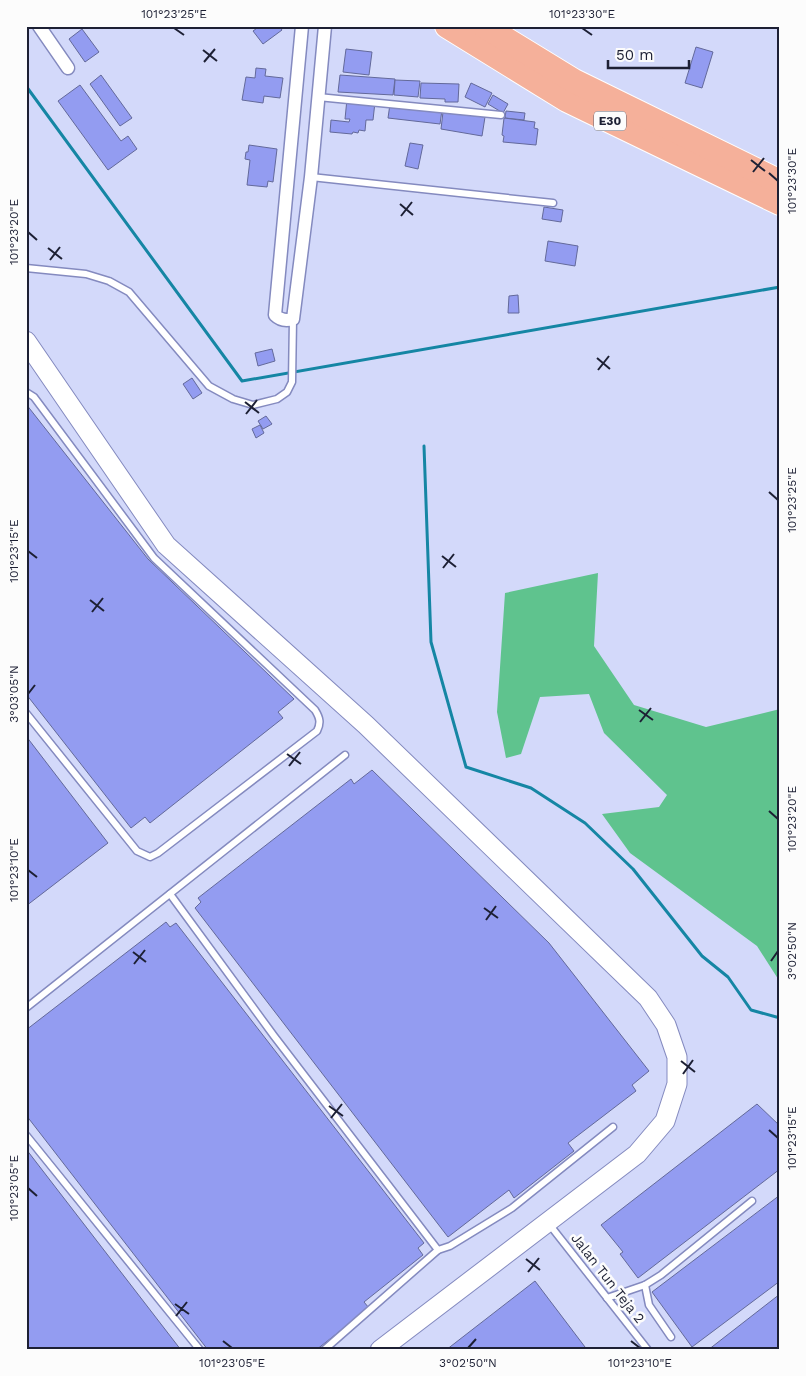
<svg xmlns="http://www.w3.org/2000/svg" width="806" height="1376" viewBox="0 0 806 1376" font-family="'Work Sans',sans-serif">
<style>
.green{fill:#5fc38e}
.lines{fill:none;stroke-linecap:round;stroke-linejoin:round}
.stream{stroke:#1586a4;stroke-width:3}
.building{fill:#939cf1;stroke:#63699a}
.lane-casing{stroke:#848abf;stroke-width:9}
.street-casing{stroke:#848abf;stroke-width:15}
.secondary-casing{stroke:#848abf;stroke-width:21}
.highway-casing{stroke:#fff;stroke-width:26}
.lane{stroke:#fff;stroke-width:6}
.street{stroke:#fff;stroke-width:12}
.secondary{stroke:#fff;stroke-width:19}
.highway{stroke:#f5b09a;stroke-width:24}
.ticks{fill:none;stroke:#1d2034;stroke-width:2}
.labels{text-anchor:middle;stroke-width:5;stroke-linejoin:round;paint-order:stroke}
.shield{fill:#fcfcfc;stroke:#606270;stroke-width:1}
.shield-label{font-size:12px;font-weight:bold;fill:#1d2034}
.street-label{font-size:14px;fill:#1d2034;stroke:#fcfcfc}
.neatline{fill:none;stroke:#1d2034;stroke-width:2}
.ticks-label{font-size:12px;text-anchor:middle;fill:#1d2034}
</style>
<rect width="100%" height="100%" fill="#d3d9fa"/>
<!-- green -->
<path class="green" d="M598 573 594 646 634 705 706 727 780 709V982L757 946 630 853 602 814 659 807 667 795 604 733 589 694 540 697 521 754 506 758 497 712 505 593Z"/>
<g class="lines">
<!-- stream -->
<g class="stream">
<path d="M26 86 242 381 780 287"/>
<path d="M424 446 431 642 466 767 531 788 585 823 633 869 702 956 728 977 751 1010 780 1018"/>
</g>
</g>
<!-- building -->
<g class="building">
<path d="M260 26H279L282 30 263 44 253 31Z"/>
<path d="M82 29 99 52 85 62 69 39Z"/>
<path d="M696 47 713 52 702 88 685 83Z"/>
<path d="M346 49 372 52 369 75 343 72Z"/>
<path d="M256 68 266 69 265 76 283 78 280 98 264 96 263 103 242 100 246 77 255 78Z"/>
<path d="M101 75 132 118 120 126 90 84Z"/>
<path d="M340 75 395 79 393 95 338 92Z"/>
<path d="M395 80 420 81 418 97 394 95Z"/>
<path d="M421 83 459 84 458 102H445V99L420 98Z"/>
<path d="M471 83 492 93 485 107 465 97Z"/>
<path d="M80 85 121 141 128 136 137 149 108 170 58 101Z"/>
<path d="M493 95 508 104 503 113 488 104Z"/>
<path d="M347 99 375 102 373 120H366L365 131 359 130 358 133 353 132 352 134 330 132 331 120 349 122 350 119H345Z"/>
<path d="M390 104 442 110 440 124 388 118Z"/>
<path d="M506 111 525 113 524 120 505 118Z"/>
<path d="M443 112 485 117 482 136 441 129Z"/>
<path d="M504 118 535 122 534 128 538 129 536 145 503 142 504 136 502 135Z"/>
<path d="M410 143 423 145 418 169 405 166Z"/>
<path d="M249 145 277 149 273 182 268 181 267 187 247 185 250 160 245 159 246 152H248Z"/>
<path d="M544 207 563 210 561 222 542 219Z"/>
<path d="M548 241 578 246 575 266 545 261Z"/>
<path d="M518 295 519 313H508L509 296Z"/>
<path d="M272 349 275 361 258 366 255 353Z"/>
<path d="M192 378 202 393 193 399 183 384Z"/>
<path d="M26 404 148 559 294 699 278 712 283 718 150 823 145 817 131 828 26 694Z"/>
<path d="M266 416 272 424 263 429 258 421Z"/>
<path d="M260 425 264 433 256 438 252 429Z"/>
<path d="M26 736 108 843 26 906Z"/>
<path d="M372 770 549 943 649 1071 632 1085 636 1091 568 1143 574 1151 514 1198 509 1190 448 1237 195 908 201 902 198 898 351 779 354 784Z"/>
<path d="M166 922 170 927 176 923 424 1243 418 1248 423 1255 364 1302 369 1308 316 1350H307L305 1347 302 1350H208L26 1115V1030Z"/>
<path d="M757 1104 780 1126V1169L638 1278 620 1254 623 1252 601 1225Z"/>
<path d="M26 1149 181 1350H26Z"/>
<path d="M780 1195V1281L692 1347 652 1292Z"/>
<path d="M535 1281 585 1347 582 1350H446Z"/>
<path d="M780 1294V1350H708Z"/>
</g>
<g class="lines">
<!-- lane casing -->
<g class="lane-casing">
<g id="lane">
<path d="M318 97 501 115"/>
<path d="M311 177 553 203"/>
<path d="M26 268 86 274 109 281 129 292 209 386 233 399 253 405 277 399 287 392 292 382 293 319"/>
<path d="M26 392 34 397 154 558 315 710C320 718 321 723 317 731L158 853 150 857 137 851 26 713"/>
<path d="M170 894 274 1036 438 1250 450 1246 512 1208 613 1127"/>
<path d="M26 1008 345 755"/>
<path d="M26 1135 200 1350"/>
<path d="M549 1224 648 1350"/>
<path d="M645 1285 649 1305 671 1337"/>
<path d="M607 1298 645 1285 661 1275 752 1201"/>
<path d="M324 1350 438 1250"/>
</g>
</g>
<!-- street casing -->
<g class="street-casing">
<g id="street">
<path d="M39 26 68 68"/>
<path d="M302 26 275 315C280 320 286 321 293 319L311 177 325 26"/>
</g>
</g>
<!-- secondary casing -->
<g class="secondary-casing">
<path id="secondary" d="M26 341 166 545 366 725 648 998 666 1025 677 1057V1084L665 1121 637 1154 380 1350"/>
</g>
<!-- highway casing -->
<g class="highway-casing">
<g id="highway">
<path d="M447 26 567 100 780 203"/>
<path d="M484 26 574 81 780 182"/>
</g>
</g>
<!-- lane -->
<use href="#lane" class="lane"/>
<!-- street -->
<use href="#street" class="street"/>
<!-- secondary -->
<use href="#secondary" class="secondary"/>
<!-- highway -->
<use href="#highway" class="highway"/>
</g>
<!-- ticks -->
<path class="ticks" d="M174 28 184 35M582 28 592 35M203 50 217 61M204 62 215 49M751 160 765 171M753 172 764 158M769 173 778 181M400 204 413 215M401 216 412 202M28 232 37 240M48 248 62 259M50 260 60 247M597 358 610 369M598 370 609 356M245 402 259 413M246 414 257 400M769 492 778 500M28 551 37 558M442 556 456 567M443 568 454 554M90 600 104 611M92 612 103 598M28 694 35 685M639 710 653 720M640 722 651 708M287 754 301 764M289 766 300 752M769 811 778 819M28 870 37 877M484 908 498 918M486 920 496 906M133 952 146 962M771 961 778 951M134 964 145 950M681 1061 695 1072M683 1074 693 1060M329 1106 343 1116M331 1118 342 1104M769 1130 778 1138M28 1188 37 1196M526 1259 540 1270M528 1272 539 1258M175 1304 189 1314M176 1316 187 1302M223 1341 232 1348M631 1341 640 1348M468 1348 476 1339"/>
<g class="labels">
<!-- shield labels -->
<rect class="shield" x="594" y="111.5" width="32" height="19" rx="4"/>
<g class="shield-label">
<text x="610" y="125">E30</text>
</g>
<!-- street labels -->
<g class="street-label">
<text transform="translate(608 1278) rotate(52)" y="5">Jalan Tun Teja 2</text>
</g>
</g>
<!-- border -->
<rect width="806" height="1376" fill="none" stroke="#fcfcfc" stroke-width="55"/>
<!-- scale -->
<path d="M608 60v8h81v-8" fill="none" stroke="#1d2034" stroke-width="2.5"/>
<text x="616" y="60" font-size="15" fill="#1d2034" stroke="#fcfcfc" stroke-width="4" paint-order="stroke">50 m</text>
<rect x="28" y="28" width="750" height="1320" class="neatline"/>
<g class="ticks-label">
<text x="174" y="18">101°23'25"E</text>
<text x="582" y="18">101°23'30"E</text>
<text transform="translate(792 181) rotate(-90)" y="4">101°23'30"E</text>
<text transform="translate(14 232) rotate(-90)" y="4">101°23'20"E</text>
<text transform="translate(792 500) rotate(-90)" y="4">101°23'25"E</text>
<text transform="translate(14 551) rotate(-90)" y="4">101°23'15"E</text>
<text transform="translate(14 694) rotate(-90)" y="4">3°03'05"N</text>
<text transform="translate(792 819) rotate(-90)" y="4">101°23'20"E</text>
<text transform="translate(14 870) rotate(-90)" y="4">101°23'10"E</text>
<text transform="translate(792 951) rotate(-90)" y="4">3°02'50"N</text>
<text transform="translate(792 1138) rotate(-90)" y="4">101°23'15"E</text>
<text transform="translate(14 1188) rotate(-90)" y="4">101°23'05"E</text>
<text x="232" y="1367">101°23'05"E</text>
<text x="468" y="1367">3°02'50"N</text>
<text x="640" y="1367">101°23'10"E</text>
</g>
</svg>
